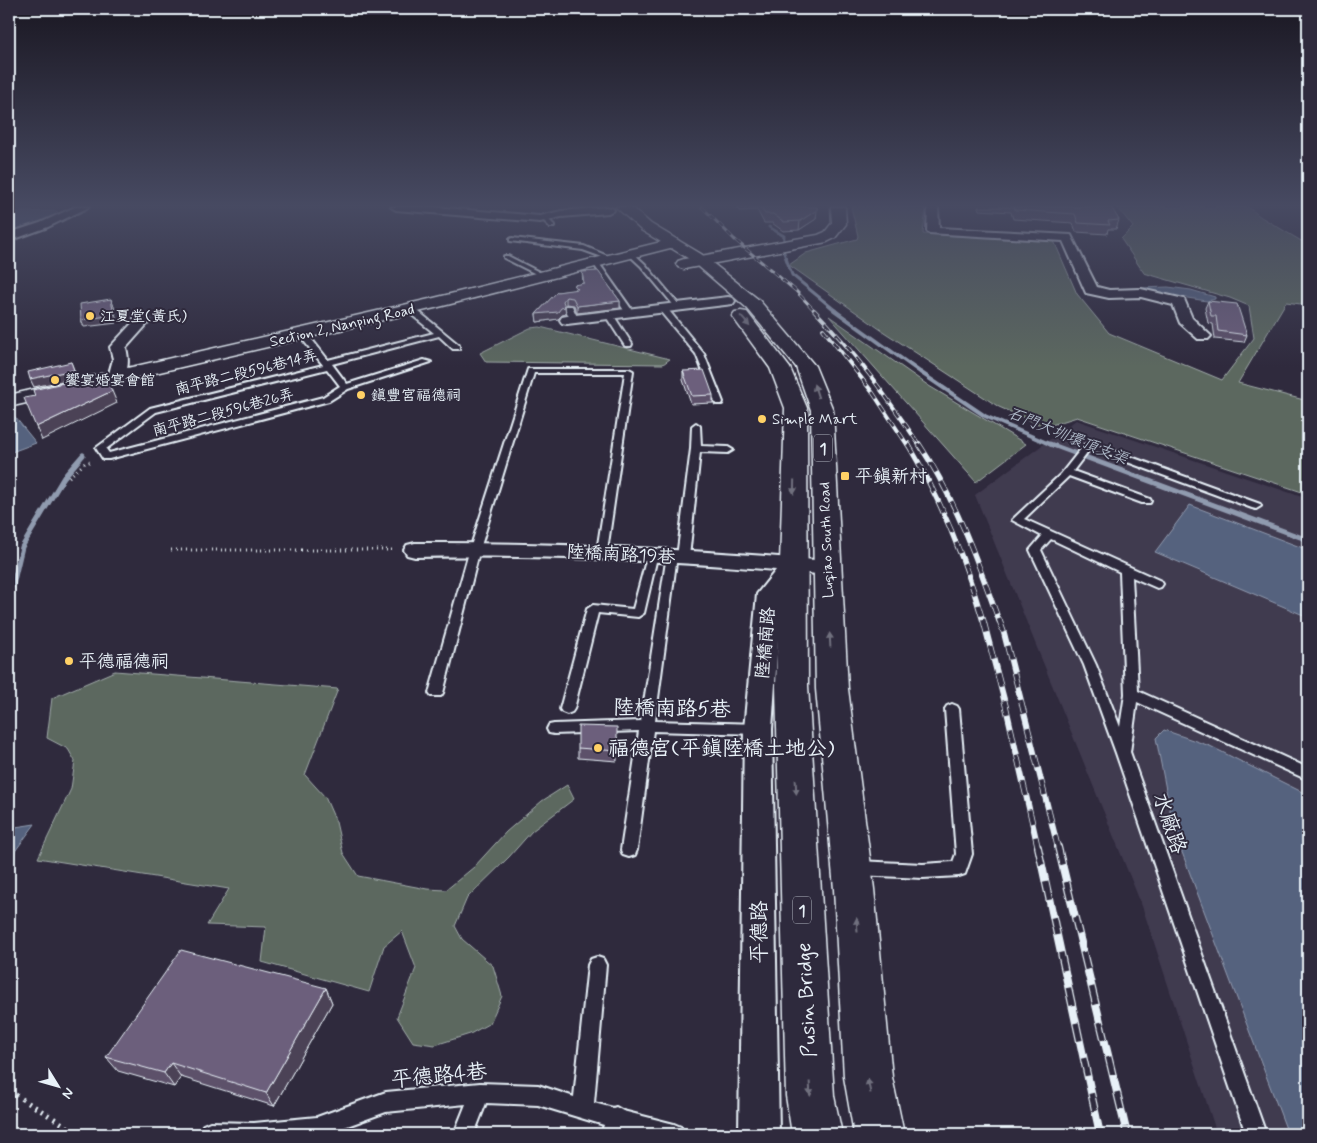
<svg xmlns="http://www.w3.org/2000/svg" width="1317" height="1143" viewBox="0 0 1317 1143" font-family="Mynerve,'LXGW WenKai TC',sans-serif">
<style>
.built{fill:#413a50}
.green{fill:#5b685e;stroke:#a2acab}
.water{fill:#55627e;stroke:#909baf}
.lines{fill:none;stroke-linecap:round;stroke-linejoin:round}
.stream-far2{stroke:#909baf;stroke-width:3}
.stream-far1{stroke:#909baf;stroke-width:4}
.stream{stroke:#909baf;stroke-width:5}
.lane-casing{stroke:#e8f1f8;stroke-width:4}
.street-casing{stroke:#e8f1f8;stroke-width:4}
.secondary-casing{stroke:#e8f1f8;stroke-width:3}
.primary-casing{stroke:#e8f1f8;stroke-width:3}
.path-far1{stroke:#e8f1f8;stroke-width:3;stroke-dasharray:1 4;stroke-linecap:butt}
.path{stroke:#e8f1f8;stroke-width:5;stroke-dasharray:2 5.5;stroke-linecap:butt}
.lane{fill:#2f2a3d;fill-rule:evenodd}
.street{fill:#2f2a3d;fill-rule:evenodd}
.secondary{fill:#2f2a3d;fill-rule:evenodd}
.primary{fill:#2f2a3d;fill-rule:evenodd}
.rail-far4-casing{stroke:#e8f1f8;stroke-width:3}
.rail-far3-casing{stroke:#e8f1f8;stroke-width:4}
.rail-far2-casing{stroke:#e8f1f8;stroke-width:5.5}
.rail-far1-casing{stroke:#e8f1f8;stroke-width:6}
.rail-casing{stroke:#e8f1f8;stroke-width:8}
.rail-far4{stroke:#2f2a3d;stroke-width:2;stroke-dasharray:6;stroke-linecap:butt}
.rail-far3{stroke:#2f2a3d;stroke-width:2.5;stroke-dasharray:8;stroke-linecap:butt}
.rail-far2{stroke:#2f2a3d;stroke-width:4;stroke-dasharray:11;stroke-linecap:butt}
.rail-far1{stroke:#2f2a3d;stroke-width:4.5;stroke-dasharray:14;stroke-linecap:butt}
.rail{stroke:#2f2a3d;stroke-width:5.5;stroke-dasharray:18;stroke-linecap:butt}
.wall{fill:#5d516a;stroke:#e8f1f8}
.shaded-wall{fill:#4c4256;stroke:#e8f1f8}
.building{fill:#6c5e7b;stroke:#e8f1f8}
.oneway{fill:#70707e}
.poi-dot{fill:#ffd166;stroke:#2f2a3d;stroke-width:2}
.labels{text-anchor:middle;stroke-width:4;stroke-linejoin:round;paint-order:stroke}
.far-poi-label{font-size:15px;fill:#e8f1f8;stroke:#2f2a3d;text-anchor:start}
.far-street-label{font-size:15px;fill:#e8f1f8;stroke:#2f2a3d}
.far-water-label{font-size:16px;font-style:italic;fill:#adb8c7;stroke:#2f2a3d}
.shield{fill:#2f2a3d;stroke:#b0b5c0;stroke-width:1}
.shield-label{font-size:16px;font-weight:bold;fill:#e8f1f8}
.poi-label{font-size:18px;fill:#e8f1f8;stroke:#2f2a3d;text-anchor:start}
.street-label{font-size:18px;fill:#e8f1f8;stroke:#2f2a3d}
.near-street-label{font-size:21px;fill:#e8f1f8;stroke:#2f2a3d}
.near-poi-label{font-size:21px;fill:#e8f1f8;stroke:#2f2a3d;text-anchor:start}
</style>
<rect width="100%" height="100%" fill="#2f2a3d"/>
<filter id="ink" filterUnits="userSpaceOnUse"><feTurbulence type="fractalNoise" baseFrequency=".02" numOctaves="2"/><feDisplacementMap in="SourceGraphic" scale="10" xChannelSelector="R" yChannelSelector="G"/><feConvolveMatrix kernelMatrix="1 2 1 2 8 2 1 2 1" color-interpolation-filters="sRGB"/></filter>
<g filter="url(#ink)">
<!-- built -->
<path class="built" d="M1076 420 1308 499V1134H1217L1142 906 975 495Z"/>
<!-- green -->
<g class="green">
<path d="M851 207H926L923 234 1054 241 1077 294 1109 333 1222 380 1254 338 1249 306 1230 298 1144 273 1121 239 1133 227 1117 207H1248L1261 217 1308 245V305L1286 302 1238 383 1308 401V494L1077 417 1045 427 999 407 884 332 789 265 806 253 857 239 858 236Z"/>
<path d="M829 316 929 386 1026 444 976 482Z"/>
<path d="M540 327 670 359 663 364 486 362 480 353 530 328Z"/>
<path d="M115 671 338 689 305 775 325 797 336 822 343 853 358 876 427 889 446 890 474 867 506 832 542 801 567 785 574 799 532 831 509 857 467 898 455 926 462 939 493 966 502 996 490 1023 470 1034 435 1045 413 1042 397 1017 416 968 402 931 384 946 369 992 262 962 266 927 207 925 229 889 38 858 71 789 75 761 68 749 47 738 52 698Z"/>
</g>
<!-- water -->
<g class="water">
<path d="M57 211 58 214 18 231 9 233V212Z"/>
<path d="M1168 287 1191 290 1215 297V299L1207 301 1181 297 1108 291 1111 289Z"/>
<path d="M11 412 36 443 9 453V413Z"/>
<path d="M1190 505 1308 550V617L1155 552Z"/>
<path d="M1164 730 1210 746 1308 795V1134H1288L1174 831 1156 738Z"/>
<path d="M35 824 13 854 9 856V828Z"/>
</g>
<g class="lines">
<!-- stream-far2 -->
<path class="stream-far2" d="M769 227 784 236 783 250 792 275 836 311"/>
<!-- stream-far1 -->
<path class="stream-far1" d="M834 310 920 372 985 416 1054 446"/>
<!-- stream -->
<g class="stream">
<path d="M1050 444 1308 540"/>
<path d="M9 602 22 547 64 477 83 455"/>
</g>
<!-- lane casing -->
<g class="lane-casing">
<g id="lane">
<path d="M542 217H546L554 225V227H550L542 219Z"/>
<path d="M512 238 584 246 610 257 605 258 583 250 510 241V239Z"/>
<path d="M627 251H631L645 264 680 306V308H676L641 266 627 253Z"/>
<path d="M504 256H508L545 275 540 276 504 258Z"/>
<path d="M592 259H596L634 313 633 315H627L591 260Z"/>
<path d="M566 306H572L578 319 577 321H571L565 308Z"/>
<path d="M407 307H413L459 345V349H453L439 336 332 364 347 384 424 360 431 362 348 389 329 401 109 459H103L96 448 150 408 323 365 300 336V332H306L328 360 434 333 407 311ZM327 369 340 386 323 397 109 453 106 449 156 412Z"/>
<path d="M660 307H666L704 354 723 402 722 404H716L715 402 696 354 660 311Z"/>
<path d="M606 313H612L632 344 631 346H625L605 315Z"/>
<path d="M528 369H629L633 371 607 551 602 554 597 551 625 373H534L480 549 443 693 441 696H431L429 693 470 549Z"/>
<path d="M696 423 700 426 701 446 728 447 733 450 728 453 700 452 689 557 683 560 677 557 691 449 692 426Z"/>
<path d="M1087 444 1109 449 1260 504 1261 506 1256 509 1252 508 1103 453 1089 450 1073 471 1150 499 1151 501 1150 503H1142L1069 476 1024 519 1161 581 1163 584 1161 587 1157 588 1132 577 1138 691 1308 768V780L1137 702 1130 752 1266 1134H1246L1116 753 1084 665 1030 550 1042 536 1012 520 1061 474 1084 445ZM1051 539 1120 572 1125 694 1120 727 1096 665 1041 550Z"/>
<path d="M653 550 658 553 644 613 638 617 598 613 574 709 572 712 567 714 562 712 560 709 587 609 593 605 633 609 648 553Z"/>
<path d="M672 552 677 555 655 721 758 724 763 725 765 729 763 733 758 734 653 731 637 850 635 855 629 857 623 855 621 850 639 731 554 734 549 733 547 729 549 725 554 724 641 721 667 555Z"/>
<path d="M952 704 957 706 959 709 972 854 965 874 959 876 923 878 857 875 851 873 849 868 851 863 857 861 923 864 953 862 956 854 945 709 947 706Z"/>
<path d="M597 957 603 959 606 965 594 1103 613 1108 616 1107 623 1111 674 1124 681 1127 684 1134H637L622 1130 621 1134H601L604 1125 538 1105 486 1103 474 1134H454L466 1104 386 1112 325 1134H199L203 1125 210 1122 254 1123 317 1117 386 1092 480 1083 538 1085 574 1097 588 965 591 959Z"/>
</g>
</g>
<!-- street casing -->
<g class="street-casing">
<g id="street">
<path d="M75 207H89L48 227 9 241V233L40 223Z"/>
<path d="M391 207H434L540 216 561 211 606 207 612 208 614 210 608 213 561 217 540 222 396 210Z"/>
<path d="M928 207H938L939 228 1071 235 1097 287 1109 290 1141 289 1184 299 1192 318 1211 336 1208 339H1198L1180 323 1173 305 1141 297 1109 298 1086 293 1063 241 929 233 927 231Z"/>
<path d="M728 297 733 298 735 301 733 304 567 324 562 323 560 320 562 317 567 316Z"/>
<path d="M141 314 146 315 150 321 126 348C129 359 129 370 122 380H110L108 377 113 359 110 347 135 320 134 318 136 315Z"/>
<path d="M415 543C553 542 690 549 827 561L835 563 838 568 835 573 827 575 797 572 781 595 772 729 779 1134H739L744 729 757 594 776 570C655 560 536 555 415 557L407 555 404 550 407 545Z"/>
</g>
</g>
<!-- secondary casing -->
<g class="secondary-casing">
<g id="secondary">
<path d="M831 207H845L846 224 835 238 827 242 684 269 678 267 676 264 678 261 684 259 818 235 825 232 832 223Z"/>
<path d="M673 239 678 240 680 243 678 246 435 308 9 407V395L434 298Z"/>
</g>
</g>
<!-- primary casing -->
<g class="primary-casing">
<g id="primary">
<path d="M616 207H631L651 224 701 254 759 300 815 366 833 410 848 689 874 889 892 1077 904 1134H854L844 1077 834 889 816 689 811 410 796 367 747 308 691 260 641 230Z"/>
<path d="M741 311 747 312 790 368 807 408 808 686 834 1096 842 1134H792L786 1096 776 686 785 408 770 368 732 316 735 312Z"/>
</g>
</g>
<!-- path-far1 -->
<g class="path-far1">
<path d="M69 477 85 463 93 461"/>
<path d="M171 550H396"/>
</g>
<!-- path -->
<path class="path" d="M9 1091 79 1134"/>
<!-- lane -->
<use href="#lane" class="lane"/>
<!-- street -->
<use href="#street" class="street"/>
<!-- secondary -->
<use href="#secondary" class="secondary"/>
<!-- primary -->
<use href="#primary" class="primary"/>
<!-- rail-far4 casing -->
<g class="rail-far4-casing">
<path id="rail-far4" d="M702 207 734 239 796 291 815 311"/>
</g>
<!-- rail-far3 casing -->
<g class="rail-far3-casing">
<g id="rail-far3">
<path d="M814 310C855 352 887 397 920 446"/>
<path d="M823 329 873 393 908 446"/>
</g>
</g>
<!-- rail-far2 casing -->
<g class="rail-far2-casing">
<g id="rail-far2">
<path d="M908 444C941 500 965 559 983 621"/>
<path d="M919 444C955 498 977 560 999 621"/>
</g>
</g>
<!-- rail-far1 casing -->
<g class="rail-far1-casing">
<g id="rail-far1">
<path d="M983 619 1006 707 1038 848"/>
<path d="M999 619 1004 633 1058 848"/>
</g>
</g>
<!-- rail casing -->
<g class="rail-casing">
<g id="rail">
<path d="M1038 847 1100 1134"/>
<path d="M1058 847 1127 1134"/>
</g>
</g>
<!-- rail-far4 -->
<use href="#rail-far4" class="rail-far4"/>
<!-- rail-far3 -->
<use href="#rail-far3" class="rail-far3"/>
<!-- rail-far2 -->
<use href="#rail-far2" class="rail-far2"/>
<!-- rail-far1 -->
<use href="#rail-far1" class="rail-far1"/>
<!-- rail -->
<use href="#rail" class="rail"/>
</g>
<!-- wall -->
<g class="wall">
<path d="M736 207H817L816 219 799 230 783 231 772 223H764L757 210 739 211Z"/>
<path d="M978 207H1111L1119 220 1116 229H1108L1107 234 1076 232 1073 223 1013 219 1011 212 979 210Z"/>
<path d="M598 271 620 301V308L577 313 574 305 566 304 565 306 566 314 562 315 558 319 537 322 536 314 557 292 575 290 574 285 583 284 582 272Z"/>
<path d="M1208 301 1247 335 1244 342 1215 339 1213 324 1208 323 1205 308Z"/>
<path d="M683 371 713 395V403L691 404 683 380Z"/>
<path d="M617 737V761L578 758V748Z"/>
<path d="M326 988 332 1003 274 1106 181 1077 174 1087 118 1071 106 1057Z"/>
</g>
<!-- shaded-wall -->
<g class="shaded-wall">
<path d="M817 210 816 219 799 230 800 221Z"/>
<path d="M566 297V304L564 307H565L566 314 562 315 558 319 537 322 536 314Z"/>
<path d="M111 299 114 306 117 323 84 327 81 320Z"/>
<path d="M620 301V308L577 313V306Z"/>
<path d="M71 362 77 378 34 387 30 379Z"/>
<path d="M112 391 117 403 42 440 36 427Z"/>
<path d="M326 988 332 1003 274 1106 266 1093Z"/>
<path d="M171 1063 181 1077 174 1087 164 1073Z"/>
</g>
<!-- building -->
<g class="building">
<path d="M760 207H817V210L800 221 784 222 773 214H765Z"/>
<path d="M1014 207H1111L1119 220 1108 221 1110 225 1078 223 1075 214 1015 210Z"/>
<path d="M598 271 620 301 577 306 573 298 566 297 563 301 565 307 561 308 558 312 536 314 557 292 578 289 574 285 584 283 582 272Z"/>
<path d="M111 299 114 315 81 320 80 304Z"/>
<path d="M1208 301 1237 304 1247 335 1218 331 1216 316H1211Z"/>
<path d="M71 362 74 370 30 379 28 372Z"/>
<path d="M704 370 713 395 692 396 683 371Z"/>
<path d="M106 378 112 391 36 427 24 398 35 396 33 390 76 380 78 385Z"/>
<path d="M578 726 617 727V751L578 748Z"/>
<path d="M181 950 326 988 266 1093 171 1063 164 1073 106 1057Z"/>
</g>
<!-- one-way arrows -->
<defs><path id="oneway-solid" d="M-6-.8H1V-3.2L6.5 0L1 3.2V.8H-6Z" transform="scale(1.25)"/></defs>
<g class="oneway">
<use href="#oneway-solid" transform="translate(745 321) rotate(49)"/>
<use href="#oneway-solid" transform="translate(816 391) rotate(-108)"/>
<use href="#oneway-solid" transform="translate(794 487) rotate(91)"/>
<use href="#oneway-solid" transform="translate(830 640) rotate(-93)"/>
<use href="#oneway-solid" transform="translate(796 787) rotate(87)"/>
<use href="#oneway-solid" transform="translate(857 925) rotate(-94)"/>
<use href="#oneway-solid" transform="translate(869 1086) rotate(-102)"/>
<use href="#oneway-solid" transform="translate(810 1089) rotate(87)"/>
</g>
</g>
<!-- sky -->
<linearGradient id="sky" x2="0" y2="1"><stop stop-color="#1a1722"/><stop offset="0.56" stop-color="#474a62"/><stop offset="1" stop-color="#474a62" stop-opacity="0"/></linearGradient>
<rect width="1317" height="367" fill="url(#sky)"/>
<!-- markers -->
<g class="poi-dot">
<circle cx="90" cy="316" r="5"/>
<circle cx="55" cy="380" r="5"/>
<circle cx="361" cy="395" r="5"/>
<circle cx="762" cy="419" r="5"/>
<rect x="840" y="471" width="10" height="10" rx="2.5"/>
<circle cx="69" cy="661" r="5"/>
<circle cx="598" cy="748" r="5"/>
</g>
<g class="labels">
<!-- far-poi labels -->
<g class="far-poi-label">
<text x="100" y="321">江夏堂(黃氏)</text>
<text x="65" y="385">饗宴婚宴會館</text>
<text x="371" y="400">鎮豐宮福德祠</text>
<text x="772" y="424">Simple Mart</text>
</g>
<!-- far-street labels -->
<g class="far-street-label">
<text transform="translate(342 325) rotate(-13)" y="5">Section 2, Nanping Road</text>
<text transform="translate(246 372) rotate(-14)" y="5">南平路二段596巷14弄</text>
<text transform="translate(223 412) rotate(-15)" y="5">南平路二段596巷26弄</text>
<text transform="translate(826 540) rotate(-92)" y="5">Luqiao South Road</text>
</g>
<!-- far-water labels -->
<g class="far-water-label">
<text transform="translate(1068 435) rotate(22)" y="6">石門大圳環頂支渠</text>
</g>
<!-- shield labels -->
<g class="shield">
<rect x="814" y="434.5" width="18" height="27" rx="4"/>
<rect x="793" y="896.5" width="18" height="27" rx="4"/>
</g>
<g class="shield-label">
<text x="823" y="454">1</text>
<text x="802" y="916">1</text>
</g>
<!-- poi labels -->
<g class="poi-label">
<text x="855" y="482">平鎮新村</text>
<text x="79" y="667">平德福德祠</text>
</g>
<!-- street labels -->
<g class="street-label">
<text transform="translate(621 554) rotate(3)" y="6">陸橋南路19巷</text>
<text transform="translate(765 643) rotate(-85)" y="6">陸橋南路</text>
</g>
<!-- near-street labels -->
<g class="near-street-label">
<text transform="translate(672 708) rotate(1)" y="7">陸橋南路5巷</text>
<text transform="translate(1170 823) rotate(71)" y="7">水廠路</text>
<text transform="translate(759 932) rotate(-90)" y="7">平德路</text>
<text transform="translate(806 1000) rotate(-93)" y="7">Pusin Bridge</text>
<text transform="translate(439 1075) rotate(-5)" y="7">平德路4巷</text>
</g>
<!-- near-poi labels -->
<g class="near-poi-label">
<text x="608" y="755">福德宮(平鎮陸橋土地公)</text>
</g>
</g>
<!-- margin -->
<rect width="1317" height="1143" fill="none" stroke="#2f2a3d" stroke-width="30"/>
<rect x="15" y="15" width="1287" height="1113" fill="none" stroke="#e8f1f8" stroke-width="2" filter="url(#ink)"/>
<!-- north arrow -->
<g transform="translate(58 1086) rotate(127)" stroke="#2f2a3d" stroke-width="4" paint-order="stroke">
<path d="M0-4L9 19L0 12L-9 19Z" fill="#e8f1f8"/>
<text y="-8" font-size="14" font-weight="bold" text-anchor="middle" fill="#e8f1f8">N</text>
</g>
</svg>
